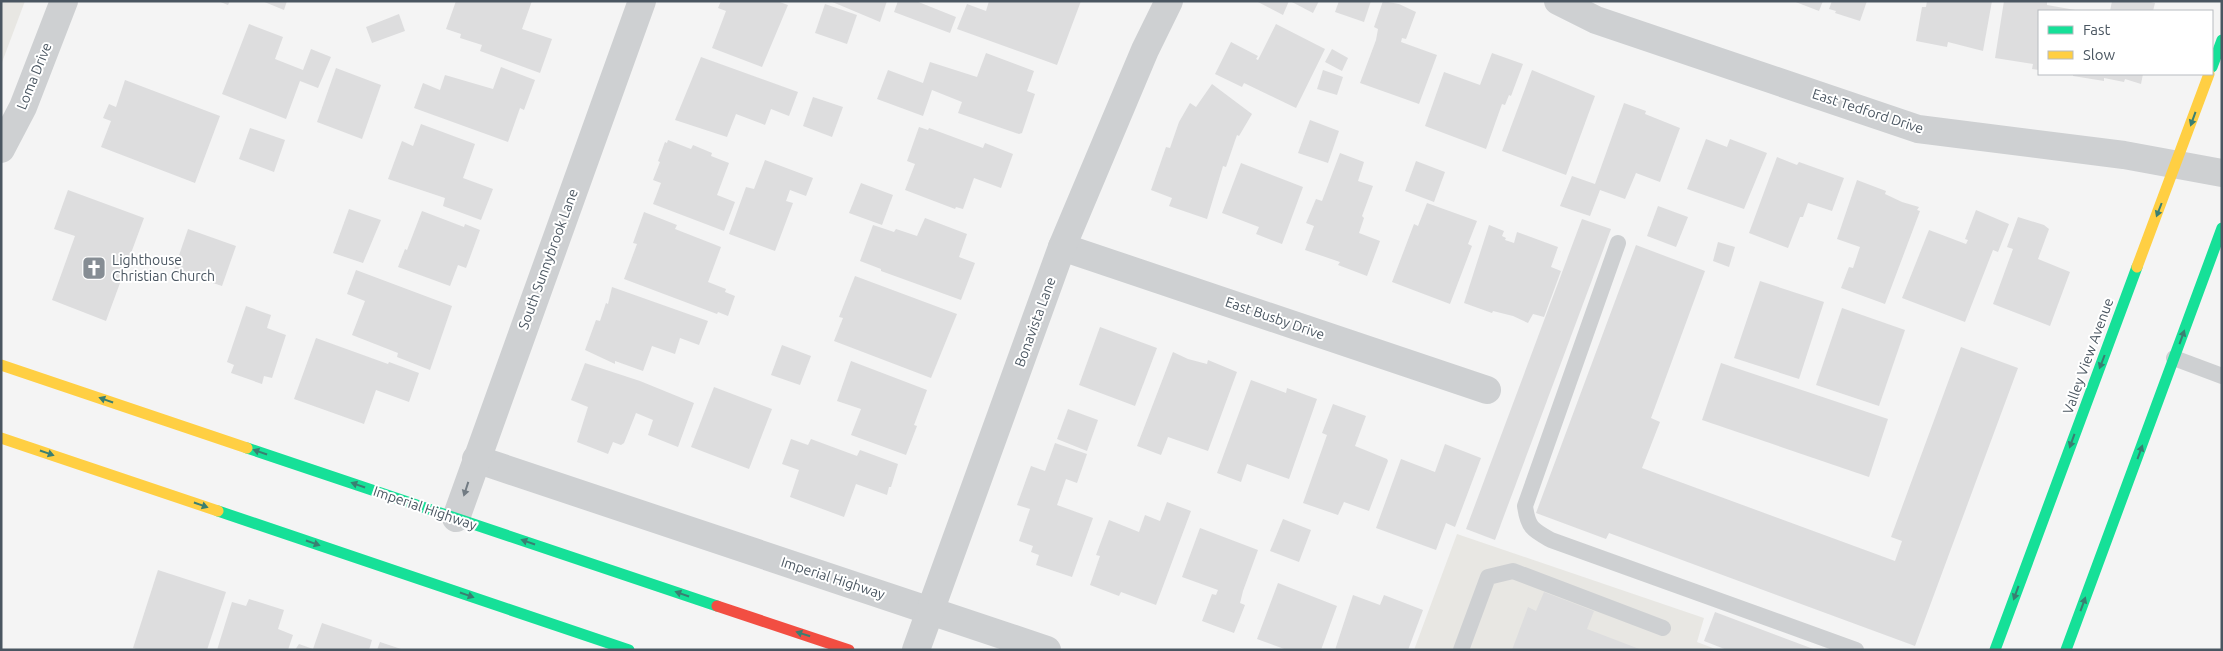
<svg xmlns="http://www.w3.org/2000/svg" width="2223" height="651" viewBox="0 0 2223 651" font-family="Ubuntu,sans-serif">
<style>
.commercial{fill:#e8e7e3}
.building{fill:#ddddde}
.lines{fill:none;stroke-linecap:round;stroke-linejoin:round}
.lane{stroke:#ced0d2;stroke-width:16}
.street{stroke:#ced0d2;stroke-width:28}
.fast{stroke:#16e098;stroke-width:11}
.slow{stroke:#ffcf43;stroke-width:11}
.jam{stroke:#f24e42;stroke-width:11}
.oneway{fill:#3a7f72}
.oneway2{fill:#727b83}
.labels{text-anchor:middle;stroke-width:4;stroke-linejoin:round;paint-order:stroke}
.street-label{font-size:14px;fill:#4a5661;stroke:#fff}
.poi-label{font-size:14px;fill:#4a5661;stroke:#fff;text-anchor:start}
</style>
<rect width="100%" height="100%" fill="#f4f4f4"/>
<!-- commercial -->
<g class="commercial">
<path d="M1 1H25L1 65Z"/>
<path d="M1457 534 1704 618 1697 642 1718 650H1414Z"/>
</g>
<!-- building -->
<g class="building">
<path d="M218 1H230L228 5Z"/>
<path d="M262 1H287L284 10Z"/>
<path d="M456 1H532L522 29 552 39 540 73 480 51 482 45 460 38 461 34 446 29Z"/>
<path d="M721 1H777L788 5 762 67 712 48 726 11 718 8Z"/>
<path d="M830 1H887L880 22Z"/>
<path d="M898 1H916L956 17 950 33 894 12Z"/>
<path d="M989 1H1081L1057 65 957 29 967 4 986 11Z"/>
<path d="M1256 1H1289L1283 15Z"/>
<path d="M1290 1H1319L1313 13Z"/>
<path d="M1339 1H1371L1364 22 1335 12Z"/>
<path d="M1383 1 1399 4 1416 12 1406 39 1402 38 1401 42 1437 55 1419 104 1360 83 1376 40 1378 29 1374 27Z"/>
<path d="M1793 1H1823L1819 11Z"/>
<path d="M1832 1H1867L1860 21 1835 13 1836 11 1829 9Z"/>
<path d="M1927 1H1992L1983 51 1948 42 1947 47 1916 41 1922 7H1926Z"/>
<path d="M2004 1H2047V5L2081 11H2039V70L2032 69 2033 64 1995 58Z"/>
<path d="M2112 1H2147L2155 3 2153 11H2110Z"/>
<path d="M825 4 857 15 847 44 815 33Z"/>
<path d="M399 14 405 31 372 43 366 27Z"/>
<path d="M249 24 283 37 275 59 303 70 311 49 331 57 318 88 300 81 286 119 222 94Z"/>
<path d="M1276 24 1325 49 1296 108 1244 83 1242 87 1215 74 1231 42 1258 56 1256 59 1258 60Z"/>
<path d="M1332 49 1348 58 1342 71 1325 62Z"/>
<path d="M986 53 1034 71 1027 91 1035 94 1022 133 1019 134 958 113 962 102 932 90 923 116 877 99 888 70 923 83 930 62 977 77Z"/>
<path d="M1492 53 1523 64 1511 96 1509 95 1505 105 1502 104 1486 149 1425 126 1444 72 1480 85Z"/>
<path d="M701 57 798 92 789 116 771 109 765 125 736 114 727 137 675 120Z"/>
<path d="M501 67 535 80 524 110 520 108 508 142 414 108 423 83 440 90 445 75 493 89Z"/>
<path d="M336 68 381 85 362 139 317 122Z"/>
<path d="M1323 70 1343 77 1337 95 1317 89Z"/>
<path d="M1532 70 1595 96 1566 175 1502 151Z"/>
<path d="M2073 74H2143L2141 84 2125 79 2124 82 2104 78V81L2073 76Z"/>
<path d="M125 80 220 116 195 183 101 147 111 121 103 118 109 104 116 107Z"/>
<path d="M1212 84 1252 114 1239 136 1237 135 1226 167 1223 166 1207 219 1169 206 1172 198 1151 190 1166 147 1170 148 1179 122 1190 103 1196 107Z"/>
<path d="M813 97 843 107 832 137 803 126Z"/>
<path d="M1624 103 1646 111 1645 114 1680 128 1660 182 1636 173 1625 199 1600 190 1590 216 1560 206 1572 176 1595 184Z"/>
<path d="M1310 120 1339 131 1328 163 1298 153Z"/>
<path d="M421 124 475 144 463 178 493 189 481 220 443 206 445 198 388 179 402 141 413 146Z"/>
<path d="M919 127 928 130 929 128 983 148 985 143 1013 154 1001 188 974 178 963 209 956 207 955 209 905 190 915 164 907 161Z"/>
<path d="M250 128 285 140 274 172 239 159Z"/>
<path d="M1706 139 1727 147 1730 139 1767 153 1744 209 1687 189Z"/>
<path d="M668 140 691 149 693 145 712 153 711 156 729 163 717 195 735 202 724 231 653 204 661 183 653 180 660 162 658 161 665 142 667 143Z"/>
<path d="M1340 153 1364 162 1358 181 1373 186 1362 216 1364 218 1359 233 1380 241 1367 276 1338 265 1340 262 1305 250 1314 226 1306 223 1316 199 1322 201Z"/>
<path d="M1777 157 1797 165 1799 162 1844 178 1832 211 1808 203 1803 217H1800L1788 248 1749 233Z"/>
<path d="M765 160 813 178 806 196 790 190 786 201 793 203 775 251 729 234 746 187 754 189Z"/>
<path d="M1416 161 1445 172 1434 202 1405 191Z"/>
<path d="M1241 163 1303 187 1282 244 1256 234 1259 227 1222 213Z"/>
<path d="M1857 180 1886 191 1885 194 1902 202 1919 207 1917 210 1920 211 1885 304 1841 288 1849 267 1853 268 1860 247 1837 239Z"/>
<path d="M861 183 893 195 882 225 849 213Z"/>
<path d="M68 190 144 218 106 321 52 300 75 236 54 229Z"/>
<path d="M1427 203 1477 221 1468 244 1472 246 1450 304 1392 282 1414 224 1418 226Z"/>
<path d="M1658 206 1688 217 1676 247 1647 236Z"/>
<path d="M349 209 381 220 363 263 333 253Z"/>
<path d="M1976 210 2009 224 1998 252 1993 250 1965 322 1902 298 1929 230 1966 244 1968 240 1965 239Z"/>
<path d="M422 211 464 227 465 224 480 230 466 268 458 265 450 286 398 267 405 249 407 250Z"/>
<path d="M644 212 677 225 675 229 721 247 708 282 726 289 725 292 735 296 728 316 718 312 717 314 624 279 637 244 633 243Z"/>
<path d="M2018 217 2044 225 2049 229 2038 259 2070 272 2050 326 1993 304 2013 249 2007 247Z"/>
<path d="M925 218 967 234 959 257 975 263 961 300 881 271V269L860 261 873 225 894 232 896 229 917 236Z"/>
<path d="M1582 219 1611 229 1495 540 1466 529Z"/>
<path d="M1489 225 1504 231 1502 236 1506 238 1505 240 1514 243 1517 232 1558 247 1551 267 1561 271 1544 317 1533 314 1528 323 1513 316 1493 311 1492 313 1464 303Z"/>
<path d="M188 229 236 246 222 286 174 270Z"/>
<path d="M1718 242 1735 247 1729 267 1713 261Z"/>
<path d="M1636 245 1705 271 1651 418 1660 422 1642 468 1895 561 1902 541 1891 537 1961 347 2018 368 1915 646 1609 533 1606 539 1536 513Z"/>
<path d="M356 270 452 306 430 370 397 357 398 353 352 335 365 301 347 294Z"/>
<path d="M855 276 957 314 931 378 834 341 843 318 839 317Z"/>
<path d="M1760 281 1824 302 1799 379 1734 358Z"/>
<path d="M612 287 708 321 699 345 680 338 675 354 652 346 643 371 615 361V364L585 350 596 320 600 321 606 303 608 304Z"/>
<path d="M246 306 271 315 267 328 286 335 272 378 264 376 262 384 231 373 234 365 227 362Z"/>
<path d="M1842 308 1905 330 1879 406 1816 385Z"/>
<path d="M1100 327 1157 348 1135 406 1079 385Z"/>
<path d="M316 338 388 364 389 362 419 373 409 402 376 390 364 424 294 399Z"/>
<path d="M782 345 811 356 800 385 771 375Z"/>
<path d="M1173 352 1188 359 1207 364 1208 360 1237 372 1208 451 1168 437 1161 455 1137 446Z"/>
<path d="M851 361 927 390 914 425 917 426 906 455 851 435 861 409 837 401Z"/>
<path d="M585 363 640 381 694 403 678 447 648 435 653 420 636 413 624 443 621 445 613 442 608 454 577 442 588 407 571 400Z"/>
<path d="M1721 363 1888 419 1869 477 1702 420Z"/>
<path d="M1251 380 1286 393 1287 388 1317 399 1289 479 1247 464 1241 482 1217 473Z"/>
<path d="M714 387 772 409 749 469 691 447Z"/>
<path d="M1333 404 1366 416 1355 446 1387 459 1388 461 1369 511 1344 502 1338 515 1303 503 1327 435 1322 433Z"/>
<path d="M1068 409 1098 420 1087 451 1057 439Z"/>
<path d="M791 439 808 445 811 439 857 456 860 450 898 464 891 487H889L887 495 856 484 844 517 790 497 799 470 782 464Z"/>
<path d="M1055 443 1087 454 1077 483 1066 479 1057 505 1093 518 1072 577 1036 565 1039 555 1031 552 1033 546 1019 541 1030 509 1017 505 1031 466 1045 471Z"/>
<path d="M1445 444 1481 458 1455 527 1446 523 1436 550 1376 528 1401 459 1435 472Z"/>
<path d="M1167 502 1191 511 1156 605 1121 592 1119 596 1090 585 1100 556 1096 555 1109 520 1139 532 1145 515 1160 521Z"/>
<path d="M1283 519 1311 530 1299 562 1270 551Z"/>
<path d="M1200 528 1258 550 1243 591 1240 603 1245 605 1234 633 1202 621 1212 594 1216 595 1218 590 1182 577Z"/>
<path d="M158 570 226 592 207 650H139L133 648Z"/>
<path d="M1278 583 1337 606 1321 650H1287L1257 639Z"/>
<path d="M1544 592 1594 611 1587 629 1642 650H1512L1528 607 1536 611Z"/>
<path d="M1353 595 1380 605 1384 595 1423 610 1408 650H1335Z"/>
<path d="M249 599 284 610 278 629 293 635 288 650H217L232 602 246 606Z"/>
<path d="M1715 612 1816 650H1727L1704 641Z"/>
<path d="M322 623 372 640 369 650H295L299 644 313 649Z"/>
<path d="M380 642 401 649V650H377Z"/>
</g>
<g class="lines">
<!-- lane -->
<g class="lane">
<path d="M1618 243 1525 506C1528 528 1533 530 1551 540L1856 650"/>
<path d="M2174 358 2222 376"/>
<path d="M1461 650 1488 577 1513 571 1663 628"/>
</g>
<!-- street -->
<g class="street">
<path d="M1558 1 1596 20 1918 129 2124 155 2222 173"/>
<path d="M1 149 23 107 64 1"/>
<path d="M1062 247 1487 390"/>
<path d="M476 459 1047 650"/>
<path d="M456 518 642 1"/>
<path d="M916 650 1062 247 1145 50 1169 1"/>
</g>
<!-- fast -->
<g class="fast">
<path d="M2212 67 2222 40"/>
<path d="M247 448 717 606"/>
<path d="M218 511 629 650"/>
<path d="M1995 650 2137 267"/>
<path d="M2066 650 2222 228"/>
</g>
<!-- slow -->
<g class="slow">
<path d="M2137 267 2209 74"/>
<path d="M1 365 247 448"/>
<path d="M1 438 218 511"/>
</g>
<!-- jam -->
<path class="jam" d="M717 606 849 650"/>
</g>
<!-- one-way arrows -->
<defs><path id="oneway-solid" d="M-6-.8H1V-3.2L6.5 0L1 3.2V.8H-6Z" transform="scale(1.25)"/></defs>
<g class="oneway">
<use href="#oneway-solid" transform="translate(2193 119) rotate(110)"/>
<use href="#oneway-solid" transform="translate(2159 210) rotate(111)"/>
<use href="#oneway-solid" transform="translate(2182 337) rotate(-70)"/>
<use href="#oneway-solid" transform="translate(2102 362) rotate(111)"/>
<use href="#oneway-solid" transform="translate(106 400) rotate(-161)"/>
<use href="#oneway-solid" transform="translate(2072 441) rotate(110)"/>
<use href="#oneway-solid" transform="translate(260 452) rotate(-161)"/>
<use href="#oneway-solid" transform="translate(2140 452) rotate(-70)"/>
<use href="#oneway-solid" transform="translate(47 453) rotate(19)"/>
<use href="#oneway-solid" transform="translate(358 485) rotate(-161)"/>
<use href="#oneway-solid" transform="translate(201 505) rotate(19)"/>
<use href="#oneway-solid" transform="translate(528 542) rotate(-161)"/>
<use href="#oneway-solid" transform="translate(313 543) rotate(19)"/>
<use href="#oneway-solid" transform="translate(2016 593) rotate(110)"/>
<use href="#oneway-solid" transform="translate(682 594) rotate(-161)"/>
<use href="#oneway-solid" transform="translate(467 595) rotate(19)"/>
<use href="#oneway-solid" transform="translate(2083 604) rotate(-70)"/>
<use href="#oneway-solid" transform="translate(803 634) rotate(-162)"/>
</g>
<use class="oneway2" href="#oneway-solid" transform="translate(466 489) rotate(108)"/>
<!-- icons -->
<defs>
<g id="church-square" transform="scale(1.25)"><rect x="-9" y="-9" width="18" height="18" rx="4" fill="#868d94" stroke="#fff"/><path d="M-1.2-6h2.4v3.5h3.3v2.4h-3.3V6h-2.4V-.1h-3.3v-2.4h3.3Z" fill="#fff"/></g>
</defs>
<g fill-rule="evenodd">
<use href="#church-square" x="94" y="268"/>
</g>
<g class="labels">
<!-- street labels -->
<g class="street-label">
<text transform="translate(34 76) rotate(-68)" y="5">Loma Drive</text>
<text transform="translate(1868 111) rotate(18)" y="5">East Tedford Drive</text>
<text transform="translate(548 259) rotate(-70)" y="5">South Sunnybrook Lane</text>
<text transform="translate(1275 318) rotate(19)" y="5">East Busby Drive</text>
<text transform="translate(1035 322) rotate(-70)" y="5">Bonavista Lane</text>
<text transform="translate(2088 356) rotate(-70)" y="5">Valley View Avenue</text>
<text transform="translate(425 508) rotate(19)" y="5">Imperial Highway</text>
<text transform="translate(833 578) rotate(18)" y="5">Imperial Highway</text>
</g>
<!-- poi labels -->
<g class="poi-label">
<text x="112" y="265">Lighthouse<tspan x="112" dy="16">Christian Church</tspan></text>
</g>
</g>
<!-- border -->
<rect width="2223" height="651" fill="none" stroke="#4a5661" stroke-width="5"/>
<!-- legend -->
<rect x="2038" y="10" width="175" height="65" fill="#ffffff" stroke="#b7bbc0"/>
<rect x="2048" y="26" width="25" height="8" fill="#16e098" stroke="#b7bbc0"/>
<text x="2083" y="35" font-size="15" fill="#4a5661">Fast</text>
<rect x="2048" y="51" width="25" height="8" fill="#ffcf43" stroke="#b7bbc0"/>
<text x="2083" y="60" font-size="15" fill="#4a5661">Slow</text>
</svg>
